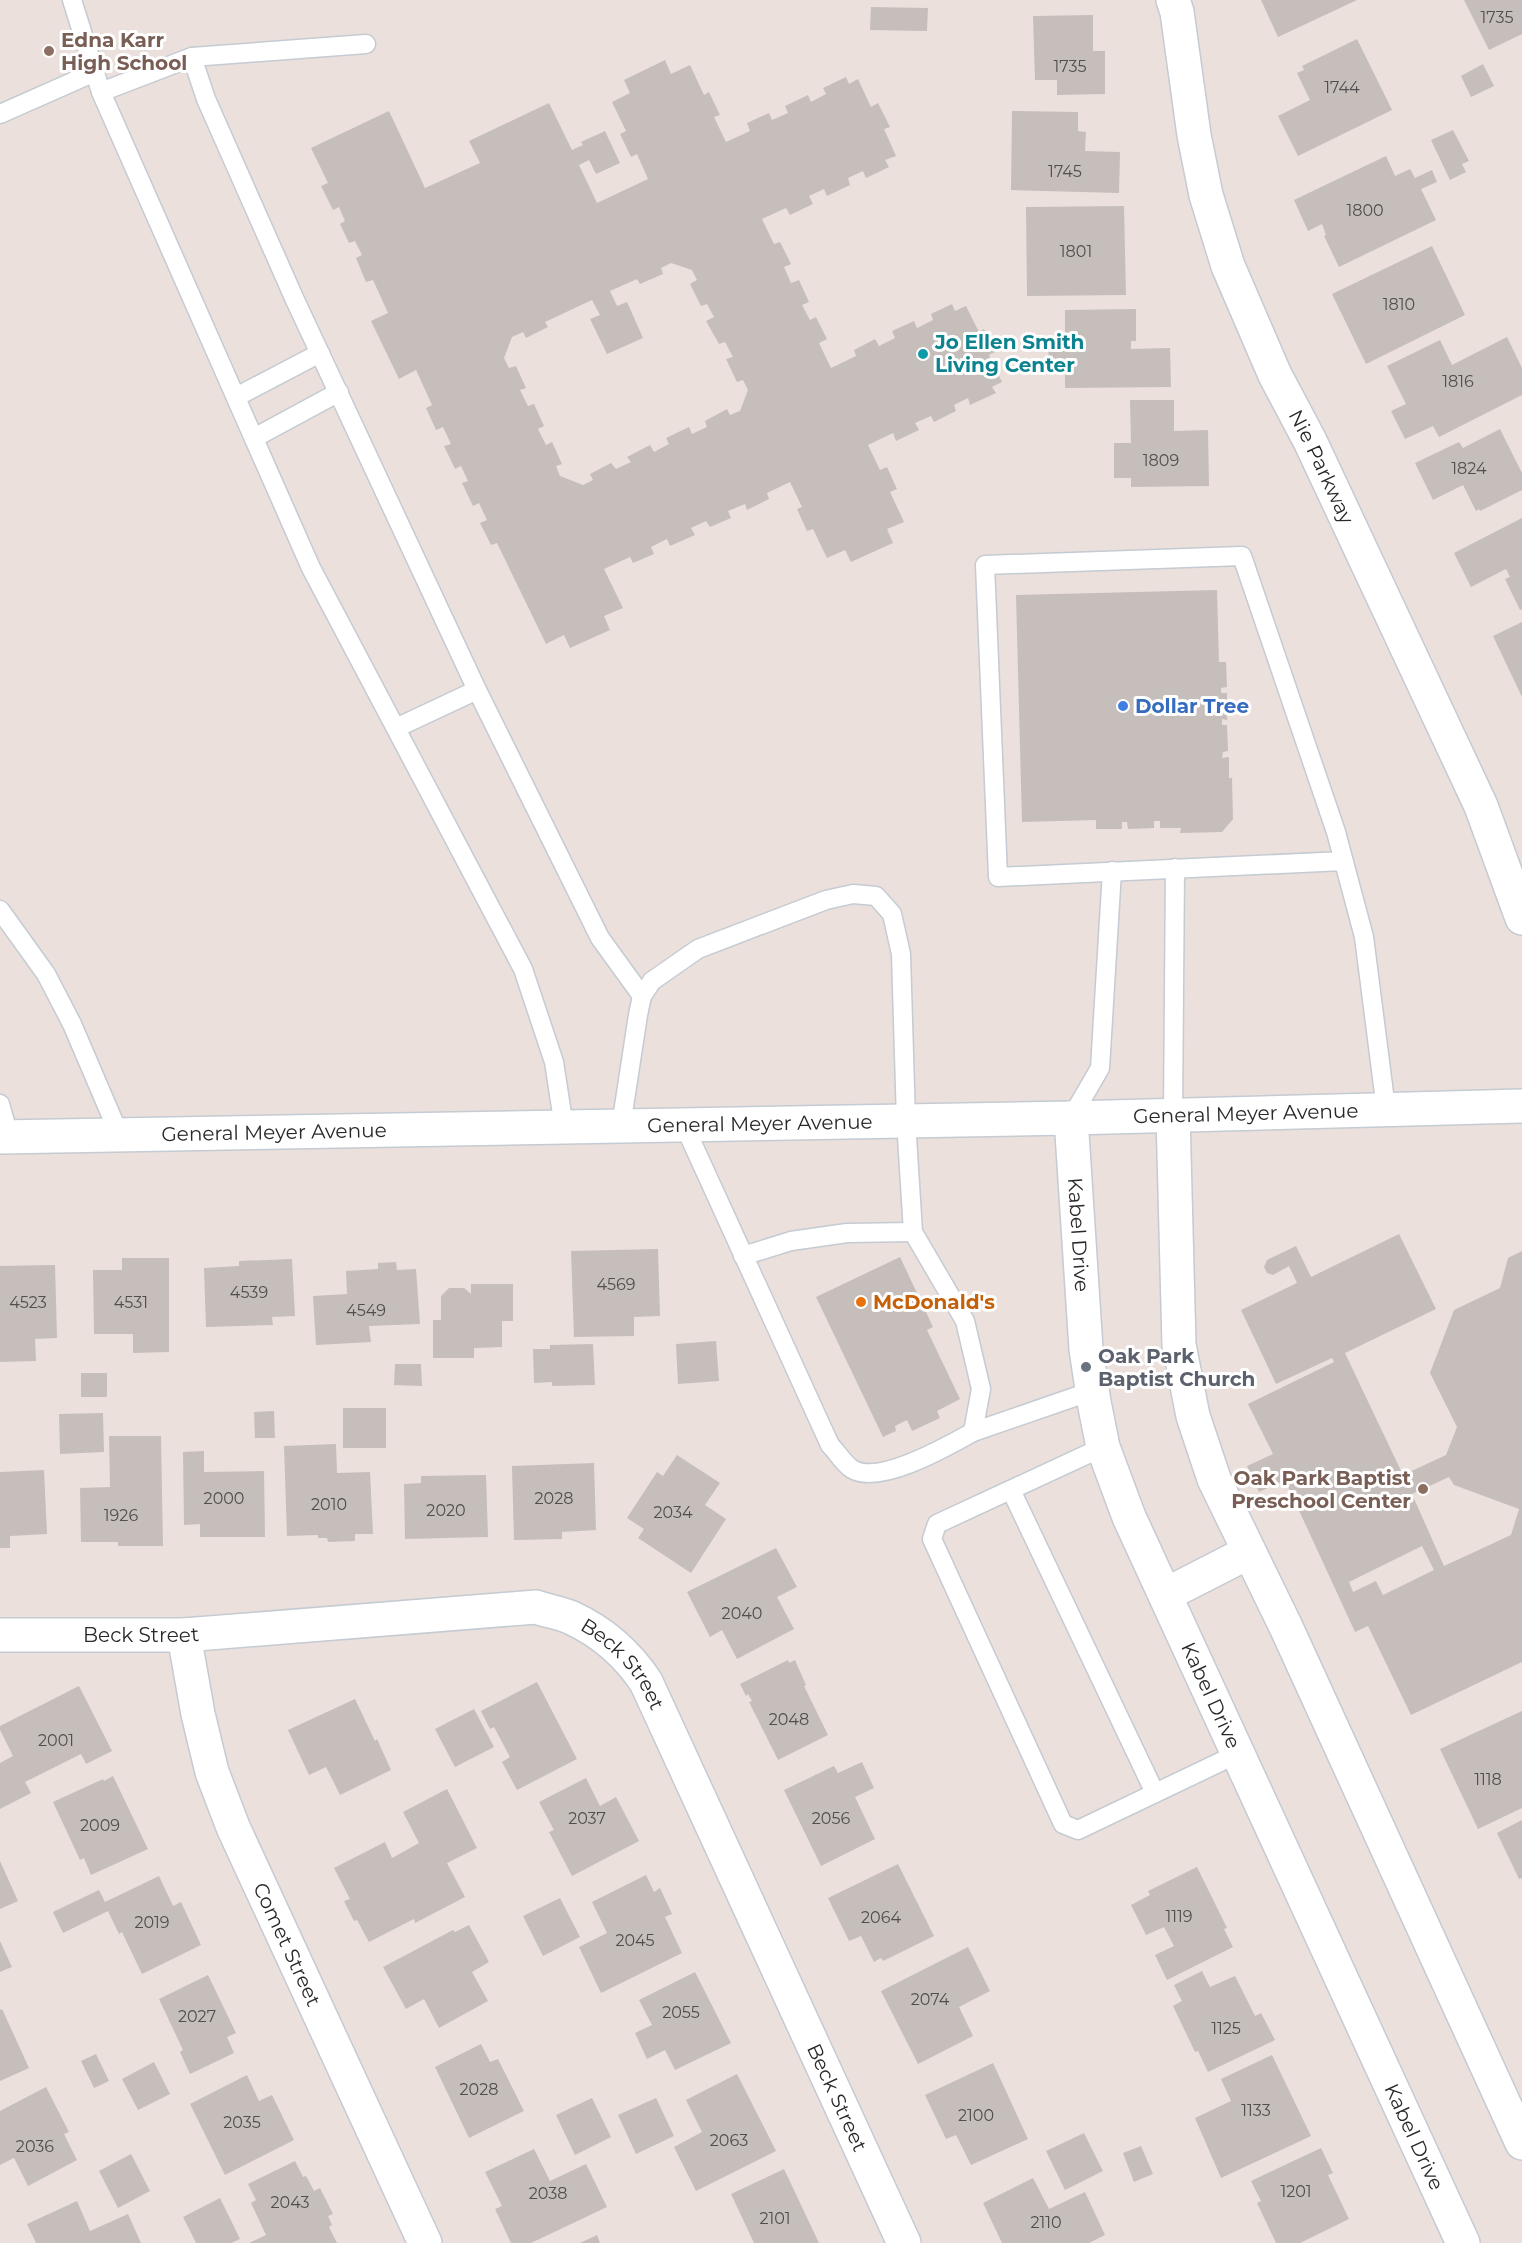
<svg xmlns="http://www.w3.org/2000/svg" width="1522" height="2243" viewBox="0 0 1522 2243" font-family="Montserrat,sans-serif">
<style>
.building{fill:#c6bebb;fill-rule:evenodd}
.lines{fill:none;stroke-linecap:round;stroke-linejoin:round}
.service-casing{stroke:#c4cbd2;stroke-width:21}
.minor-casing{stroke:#c4cbd2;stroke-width:36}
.tertiary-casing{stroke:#c4cbd2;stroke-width:36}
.secondary-casing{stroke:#c4cbd2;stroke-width:36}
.service{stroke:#fff;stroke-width:18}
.minor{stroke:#fff;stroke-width:33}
.tertiary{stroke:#fff;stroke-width:33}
.secondary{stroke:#fff;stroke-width:33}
.education-dot{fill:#8d6e63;stroke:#fff;stroke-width:2}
.culture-dot{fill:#0f9aa8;stroke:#fff;stroke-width:2}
.shop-dot{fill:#3f7fe0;stroke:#fff;stroke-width:2}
.food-dot{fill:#e8710a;stroke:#fff;stroke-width:2}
.worship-dot{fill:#6b7280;stroke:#fff;stroke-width:2}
.labels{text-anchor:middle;stroke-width:6;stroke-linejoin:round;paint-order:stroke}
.number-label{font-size:16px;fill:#504e4e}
.education-label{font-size:20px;font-weight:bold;fill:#785e54;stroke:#fff;text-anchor:start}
.culture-label{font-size:20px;font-weight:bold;fill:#0d838f;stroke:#fff;text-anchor:start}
.street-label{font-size:20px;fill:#292929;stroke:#fff}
.shop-label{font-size:20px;font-weight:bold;fill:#366cbe;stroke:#fff;text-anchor:start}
.food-label{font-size:20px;font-weight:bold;fill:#c56008;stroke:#fff;text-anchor:start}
.worship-label{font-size:20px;font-weight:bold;fill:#5b616d;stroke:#fff;text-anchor:start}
</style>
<rect width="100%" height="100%" fill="#ebe0dc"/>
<!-- building -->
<g class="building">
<path d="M1261 0H1357L1278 37Z"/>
<path d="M1464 0H1522V34L1489 50Z"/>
<path d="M871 7 928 8 927 31 870 30Z"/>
<path d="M1093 15V51H1105V94L1057 95V80H1035L1033 16Z"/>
<path d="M1357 39 1392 110 1298 156 1278 116 1310 100 1297 73 1304 70 1302 66Z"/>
<path d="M665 60 671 74 690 65 704 95 709 92 720 115 714 117 726 142 750 131 747 123 769 113 772 120 788 113 785 106 808 95 811 102 826 94 823 88 846 77 849 84 858 79 871 107 878 103 890 127 884 129 896 156 885 160 889 167 866 178 863 171 848 178 850 185 827 196 824 189 809 196 813 204 790 215 786 208 762 219 774 244 780 242 791 264 784 267 791 283 799 280 809 302 802 305 810 320 816 317 827 339 819 343 831 368 856 356 854 350 875 339 879 346 895 338 892 331 914 321 917 328 933 320 931 314 952 304 955 311 966 306 979 332 984 329 995 352 989 355 1002 382 992 387 996 393 970 405 968 398 954 405 956 411 934 422 931 416 915 423 919 430 896 441 893 433 868 445 880 470 887 467 897 489 890 492 904 522 887 529 893 543 851 562 845 550 827 558 813 529 807 531 797 509 802 507 790 482 767 493 769 499 747 510 745 504 728 511 731 518 710 527 706 521 691 528 695 535 670 546 667 539 651 547 654 554 633 563 630 557 604 569 623 608 604 616 610 630 570 648 564 635 546 644 497 543 491 545 480 523 487 520 479 503 473 506 462 483 468 481 461 466 455 469 444 446 451 444 443 427 436 430 426 408 432 405 416 370 399 379 371 321 388 313 373 280 366 282 356 258 362 255 355 241 349 243 340 224 345 221 339 207 333 210 321 186 328 183 311 148 389 111 425 188 480 163 469 141 549 103 572 150 583 145 581 142 605 131 620 163 596 174 589 160 579 165 597 203 648 179 637 154 631 157 620 134 626 131 612 102 630 93 624 80ZM671 263 692 270 697 280 690 284 701 306 707 304 714 317 706 321 719 344 725 342 733 357 726 359 737 382 743 380 748 390 740 411 730 415 727 409 705 421 707 427 692 434 689 427 666 438 669 444 654 452 650 445 627 457 631 462 616 469 611 463 590 474 593 480 583 485 560 476 556 466 562 464 552 442 546 445 538 429 544 426 534 404 528 406 520 390 526 388 516 366 509 368 504 358 512 337 523 332 526 338 548 327 545 322 592 300 600 315 590 319 607 354 643 338 627 302 617 306 610 291 637 279 640 284 663 274 661 268Z"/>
<path d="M1483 64 1494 86 1471 97 1461 76Z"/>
<path d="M1012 111 1078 112V131L1086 132 1085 151 1120 152 1119 193 1011 190Z"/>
<path d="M1453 130 1469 161 1462 164 1466 172 1450 180 1431 140Z"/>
<path d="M1386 156 1395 176 1410 169 1415 178 1432 170 1437 182 1421 189 1436 220 1339 267 1324 236 1326 235 1322 224 1308 231 1294 200Z"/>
<path d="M1124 206 1126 295 1027 296 1026 207Z"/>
<path d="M1432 246 1465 315 1366 364 1332 294Z"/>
<path d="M1136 309V341H1131V349L1170 348 1171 387 1065 388V371H1049L1048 336 1065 335V310Z"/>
<path d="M1507 337 1522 368V395L1439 437 1433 426 1405 439 1391 411 1406 404 1387 366 1440 340 1452 365Z"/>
<path d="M1130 400H1174V431L1208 430 1209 486 1131 487V478H1114V443H1131Z"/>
<path d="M1500 429 1522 473V490L1480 511 1479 509 1476 511 1463 485 1433 500 1415 463 1459 442 1463 448Z"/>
<path d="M1522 518V609L1520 610 1505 579 1510 577 1506 569 1471 587 1454 553Z"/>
<path d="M1217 590 1219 662H1226L1227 687 1221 688V693H1227V720L1222 719V725H1227L1228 751 1223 752 1222 758 1229 757V778H1232L1233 819 1222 832 1180 833 1181 828H1160V821H1154V828L1128 829 1127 822H1122V829H1096V820L1022 822 1016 595Z"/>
<path d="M1522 622V697L1493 636Z"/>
<path d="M1399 1234 1436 1309 1345 1353 1403 1475 1446 1455 1457 1427 1430 1373 1454 1310 1500 1288 1508 1258 1522 1251V1662L1411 1715 1368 1626 1355 1632 1285 1480 1259 1492 1247 1466 1273 1454 1248 1404 1334 1362 1332 1358 1276 1384 1241 1310 1297 1283 1289 1266 1273 1275 1267 1273 1264 1267 1267 1260 1296 1246 1311 1277ZM1449 1477 1454 1485 1519 1509 1511 1535 1444 1566 1412 1494ZM1422 1546 1434 1570 1383 1595 1376 1581 1353 1592 1349 1582Z"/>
<path d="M658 1249 660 1316 634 1317V1336L574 1337 571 1251Z"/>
<path d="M900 1257 933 1327 927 1330 960 1399 937 1411 940 1418 912 1431 907 1420 895 1426 896 1431 883 1437 816 1297Z"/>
<path d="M122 1258H169V1352L133 1353V1334H94L93 1270H122Z"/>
<path d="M292 1259 295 1316 272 1317 273 1325 206 1327 204 1268 239 1266V1261Z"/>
<path d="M396 1262 397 1270 416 1269 420 1324 369 1326 371 1342 316 1345 313 1296 347 1294 346 1271 378 1269V1263Z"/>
<path d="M55 1265 57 1338 35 1339 36 1361 0 1362V1266Z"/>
<path d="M471 1284H513V1321H502V1347L474 1348V1358H433V1320H441V1296L449 1288H464L471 1294Z"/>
<path d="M716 1341 719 1381 678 1384 676 1344Z"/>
<path d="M593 1344 595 1385 552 1386V1382L534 1383 533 1349H550V1345Z"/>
<path d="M395 1364H421L422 1386 394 1385Z"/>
<rect x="81" y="1373" width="26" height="24"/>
<rect x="343" y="1408" width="43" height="40"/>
<path d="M274 1411 275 1438H255L254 1412Z"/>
<path d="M103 1413 104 1452 60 1454 59 1414Z"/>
<path d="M109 1436H161L163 1546H118V1542H81L80 1488 110 1487Z"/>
<path d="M336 1444 337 1473 370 1472 373 1534H355V1541L328 1542 327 1538H318V1535L287 1536 284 1446Z"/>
<path d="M204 1451V1472L264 1471 265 1537H200V1524L184 1525 183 1452Z"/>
<path d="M677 1455 720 1483 705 1505 726 1519 691 1573 638 1538 644 1529 627 1518 657 1472 663 1476Z"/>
<path d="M594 1463 596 1530 562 1532V1539L514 1540 512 1466Z"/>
<path d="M44 1470 47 1534 10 1536V1548H0V1472Z"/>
<path d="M486 1475 488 1537 405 1539 404 1484 421 1483V1476Z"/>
<path d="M776 1548 797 1587 777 1597 794 1629 737 1659 722 1630 710 1637 687 1592Z"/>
<path d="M788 1660 789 1663 795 1660 806 1685 804 1686 828 1735 778 1760 749 1702 752 1701 748 1694 746 1696 740 1684Z"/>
<path d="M537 1682 577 1759 517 1790 502 1762 510 1757 494 1727 490 1729 481 1711Z"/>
<path d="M79 1686 112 1751 86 1764 81 1754 25 1782 31 1793 0 1809V1763L13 1756 0 1730V1726Z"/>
<path d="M355 1699 375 1741 377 1739 391 1770 340 1795 326 1767 309 1775 288 1730Z"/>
<path d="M474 1709 494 1747 455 1767 435 1729Z"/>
<path d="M1522 1711V1808L1478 1829 1440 1749Z"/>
<path d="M862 1762 874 1788 855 1797 875 1839 821 1866 784 1790 834 1766 838 1773Z"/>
<path d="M113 1776 148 1849 91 1875 84 1858 80 1860 53 1802 103 1779 104 1781Z"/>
<path d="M586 1778 600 1806 616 1797 639 1841 572 1876 549 1832 554 1830 539 1802Z"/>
<path d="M447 1789 477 1848 447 1863 465 1897 415 1923 414 1919 369 1942 357 1920 354 1921 344 1901 350 1899 334 1868 385 1842 392 1858 419 1843 403 1812Z"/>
<path d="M1522 1820V1878L1519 1879 1497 1833Z"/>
<path d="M0 1861 18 1901 0 1909Z"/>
<path d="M898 1864 934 1936 883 1961 881 1958 874 1962 861 1936 849 1941 828 1898Z"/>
<path d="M1197 1867 1227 1928 1224 1929 1233 1947 1167 1980 1155 1955 1174 1946 1164 1927 1146 1935 1131 1905 1150 1895 1148 1891Z"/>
<path d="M646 1875 654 1892 660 1888 672 1914 665 1917 682 1953 601 1993 579 1947 607 1933 592 1902Z"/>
<path d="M159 1876 173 1906 181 1902 201 1945 142 1974 122 1932 119 1934 108 1911 63 1933 53 1912 99 1890 105 1902Z"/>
<path d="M560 1898 580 1937 543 1956 523 1916Z"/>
<path d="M469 1925 489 1962 472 1972 488 2001 439 2028 424 1999 406 2009 383 1967 453 1930 455 1932Z"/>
<path d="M0 1941 12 1967 0 1972Z"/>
<path d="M968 1947 990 1991 959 2007 973 2036 918 2064 881 1991Z"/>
<path d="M1202 1971 1210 1987 1235 1976 1255 2016 1261 2013 1275 2040 1208 2072 1198 2051 1195 2052 1173 2006 1182 2001 1174 1985Z"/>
<path d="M695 1972 731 2043 675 2070 665 2050 647 2059 635 2033 652 2025 639 2000Z"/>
<path d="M208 1975 236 2033 227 2037 234 2053 190 2074 180 2052 183 2050 159 1999Z"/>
<path d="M2 2009 29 2068 0 2081V2010Z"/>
<path d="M481 2044 490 2062 498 2059 524 2111 469 2138 435 2067Z"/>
<path d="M96 2054 109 2081 94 2088 81 2061Z"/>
<path d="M1272 2055 1311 2136 1221 2178 1195 2118 1231 2101 1221 2079Z"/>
<path d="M154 2062 170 2094 138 2110 122 2079Z"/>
<path d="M993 2063 1028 2139 971 2165 956 2135 946 2139 925 2095Z"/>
<path d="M737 2074 776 2151 696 2191 674 2147 702 2132 686 2100Z"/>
<path d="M247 2075 259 2101 272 2095 294 2140 225 2175 190 2104Z"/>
<path d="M46 2087 69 2132 64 2134 77 2160 28 2186 14 2158 0 2165V2111Z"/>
<path d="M592 2098 611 2137 575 2155 556 2115Z"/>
<path d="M656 2098 674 2136 636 2154 618 2115Z"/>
<path d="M1084 2133 1103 2171 1065 2190 1046 2151Z"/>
<path d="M1141 2146 1153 2174 1134 2182 1123 2153Z"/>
<path d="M1321 2148 1333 2173 1328 2175 1349 2219 1300 2243H1276L1257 2203 1261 2201 1251 2181Z"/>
<path d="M534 2149 550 2181 586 2164 607 2207 531 2243H511L495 2209 502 2206 485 2172Z"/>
<path d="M131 2154 150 2191 118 2208 99 2171Z"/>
<path d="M295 2161 303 2177 306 2176 314 2191 320 2188 333 2214 328 2216 332 2225 329 2227 337 2243H249L266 2235 251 2203 256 2200 248 2184Z"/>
<path d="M784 2169 819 2243H754L731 2194Z"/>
<path d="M1033 2178 1049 2209 1085 2192 1105 2235 1089 2243H1002L983 2203Z"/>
<path d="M220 2198 240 2239 231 2243H196L183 2217Z"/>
<path d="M77 2201 90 2231 128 2214 141 2243H36L27 2224Z"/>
<path d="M597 2235 600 2243H580Z"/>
</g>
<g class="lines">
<!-- service casing -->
<g class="service-casing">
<g id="service">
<path d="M72 0 101 92 311 568 523 969 554 1062 564 1127"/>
<path d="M192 57 206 99 295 300 477 690 396 728"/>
<path d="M101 92 192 57 366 44"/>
<path d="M0 114 95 72"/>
<path d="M236 397 320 353"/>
<path d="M254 438 339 392"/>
<path d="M477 690 600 938 642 996"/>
<path d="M1343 861 998 877 985 565 1242 556 1336 832 1364 937 1386 1109"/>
<path d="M0 910 46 974 72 1024 119 1134"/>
<path d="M0 1104 9 1136"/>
<path d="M1173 1115 1175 868"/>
<path d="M1071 1118 1100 1068 1112 871"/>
<path d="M621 1126 638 1015 642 996 652 981 698 949 826 900 853 894 876 896 892 914 901 954 906 1121 913 1232 965 1321 981 1389 973 1432C948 1446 879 1486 852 1469 844 1464 837 1452 830 1445L684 1125"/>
<path d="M743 1256 791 1241 847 1233 913 1232"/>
<path d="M973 1432 1092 1391"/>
<path d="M1103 1447 937 1524 932 1539 1063 1824 1078 1830 1239 1753"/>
<path d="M1011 1490 1155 1793"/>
</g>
</g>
<!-- minor casing -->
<g class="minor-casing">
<g id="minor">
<path id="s1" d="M1173 0 1177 12 1194 135 1206 195 1228 266 1275 375 1310 441 1481 806 1522 918"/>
<path id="s2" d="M0 1635H184L536 1607C547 1611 561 1613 572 1618 602 1632 628 1655 646 1682L904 2243"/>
<path id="s3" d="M184 1635 198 1714 212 1772 233 1827 425 2243"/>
</g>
</g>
<!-- tertiary casing -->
<g class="tertiary-casing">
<g id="tertiary">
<path d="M1173 1115 1179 1345 1193 1416 1214 1479 1286 1627 1522 2143"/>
<path id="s4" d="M1071 1118 1086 1349 1094 1402 1103 1447 1129 1517 1463 2243"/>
<path d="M1165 1595 1249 1552"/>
</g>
</g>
<!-- secondary casing -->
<g class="secondary-casing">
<g id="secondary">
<path id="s5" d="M0 1137 1071 1118 1522 1106"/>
</g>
</g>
<!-- service -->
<use href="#service" class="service"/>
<!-- minor -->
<use href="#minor" class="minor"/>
<!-- tertiary -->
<use href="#tertiary" class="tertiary"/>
<!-- secondary -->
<use href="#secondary" class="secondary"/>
</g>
<!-- markers -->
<g class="education-dot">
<circle cx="49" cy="51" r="6"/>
<circle cx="1423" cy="1489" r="6"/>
</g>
<circle class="culture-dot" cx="923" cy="354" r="6"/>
<circle class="shop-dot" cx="1123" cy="706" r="6"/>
<circle class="food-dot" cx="861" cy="1302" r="6"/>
<circle class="worship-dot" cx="1086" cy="1367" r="6"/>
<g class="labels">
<!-- number labels -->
<g class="number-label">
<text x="1497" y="23">1735</text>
<text x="1070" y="72">1735</text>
<text x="1342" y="93">1744</text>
<text x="1065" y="177">1745</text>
<text x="1365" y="216">1800</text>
<text x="1076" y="257">1801</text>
<text x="1399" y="310">1810</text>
<text x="1458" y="387">1816</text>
<text x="1161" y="466">1809</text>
<text x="1469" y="474">1824</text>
<text x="616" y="1290">4569</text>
<text x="249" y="1298">4539</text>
<text x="28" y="1308">4523</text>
<text x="131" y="1308">4531</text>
<text x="366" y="1316">4549</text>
<text x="224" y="1504">2000</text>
<text x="554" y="1504">2028</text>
<text x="329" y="1510">2010</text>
<text x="446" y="1516">2020</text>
<text x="673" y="1518">2034</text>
<text x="121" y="1521">1926</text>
<text x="742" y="1619">2040</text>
<text x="789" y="1725">2048</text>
<text x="56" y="1746">2001</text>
<text x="1488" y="1785">1118</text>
<text x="587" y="1824">2037</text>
<text x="831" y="1824">2056</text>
<text x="100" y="1831">2009</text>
<text x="1179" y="1922">1119</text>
<text x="881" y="1923">2064</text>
<text x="152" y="1928">2019</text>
<text x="635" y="1946">2045</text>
<text x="930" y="2005">2074</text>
<text x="681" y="2018">2055</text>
<text x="197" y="2022">2027</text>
<text x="1226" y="2034">1125</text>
<text x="479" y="2095">2028</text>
<text x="1256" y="2116">1133</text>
<text x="976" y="2121">2100</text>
<text x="242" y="2128">2035</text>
<text x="729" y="2146">2063</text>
<text x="35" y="2152">2036</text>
<text x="1296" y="2197">1201</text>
<text x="548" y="2199">2038</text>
<text x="290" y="2208">2043</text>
<text x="775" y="2224">2101</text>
<text x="1046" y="2228">2110</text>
</g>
<!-- education labels -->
<g class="education-label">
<text x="61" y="47">Edna Karr<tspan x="61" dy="23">High School</tspan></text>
<text x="1411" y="1485" text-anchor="end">Oak Park Baptist<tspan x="1411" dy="23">Preschool Center</tspan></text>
</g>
<!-- culture labels -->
<g class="culture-label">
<text x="935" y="349">Jo Ellen Smith<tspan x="935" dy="23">Living Center</tspan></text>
</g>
<!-- street labels -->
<g class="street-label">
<text dy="7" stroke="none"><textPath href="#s1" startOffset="494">Nie Parkway</textPath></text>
<text dy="7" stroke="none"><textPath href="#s5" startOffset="1246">General Meyer Avenue</textPath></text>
<text dy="7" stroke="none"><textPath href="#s5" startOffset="760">General Meyer Avenue</textPath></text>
<text dy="7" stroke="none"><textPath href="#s5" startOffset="274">General Meyer Avenue</textPath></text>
<text dy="7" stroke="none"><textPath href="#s4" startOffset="117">Kabel Drive</textPath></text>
<text dy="7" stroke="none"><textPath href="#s2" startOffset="141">Beck Street</textPath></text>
<text dy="7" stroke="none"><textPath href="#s2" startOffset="645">Beck Street</textPath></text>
<text dy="7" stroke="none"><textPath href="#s4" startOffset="602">Kabel Drive</textPath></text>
<text dy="7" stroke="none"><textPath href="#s3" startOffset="328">Comet Street</textPath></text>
<text dy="7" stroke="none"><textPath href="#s2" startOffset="1131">Beck Street</textPath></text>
<text dy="7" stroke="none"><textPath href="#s4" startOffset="1088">Kabel Drive</textPath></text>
</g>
<!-- shop labels -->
<g class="shop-label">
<text x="1135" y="713">Dollar Tree</text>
</g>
<!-- food labels -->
<g class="food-label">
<text x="873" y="1309">McDonald's</text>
</g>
<!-- worship labels -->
<g class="worship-label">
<text x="1098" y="1363">Oak Park<tspan x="1098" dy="23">Baptist Church</tspan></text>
</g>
</g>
</svg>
